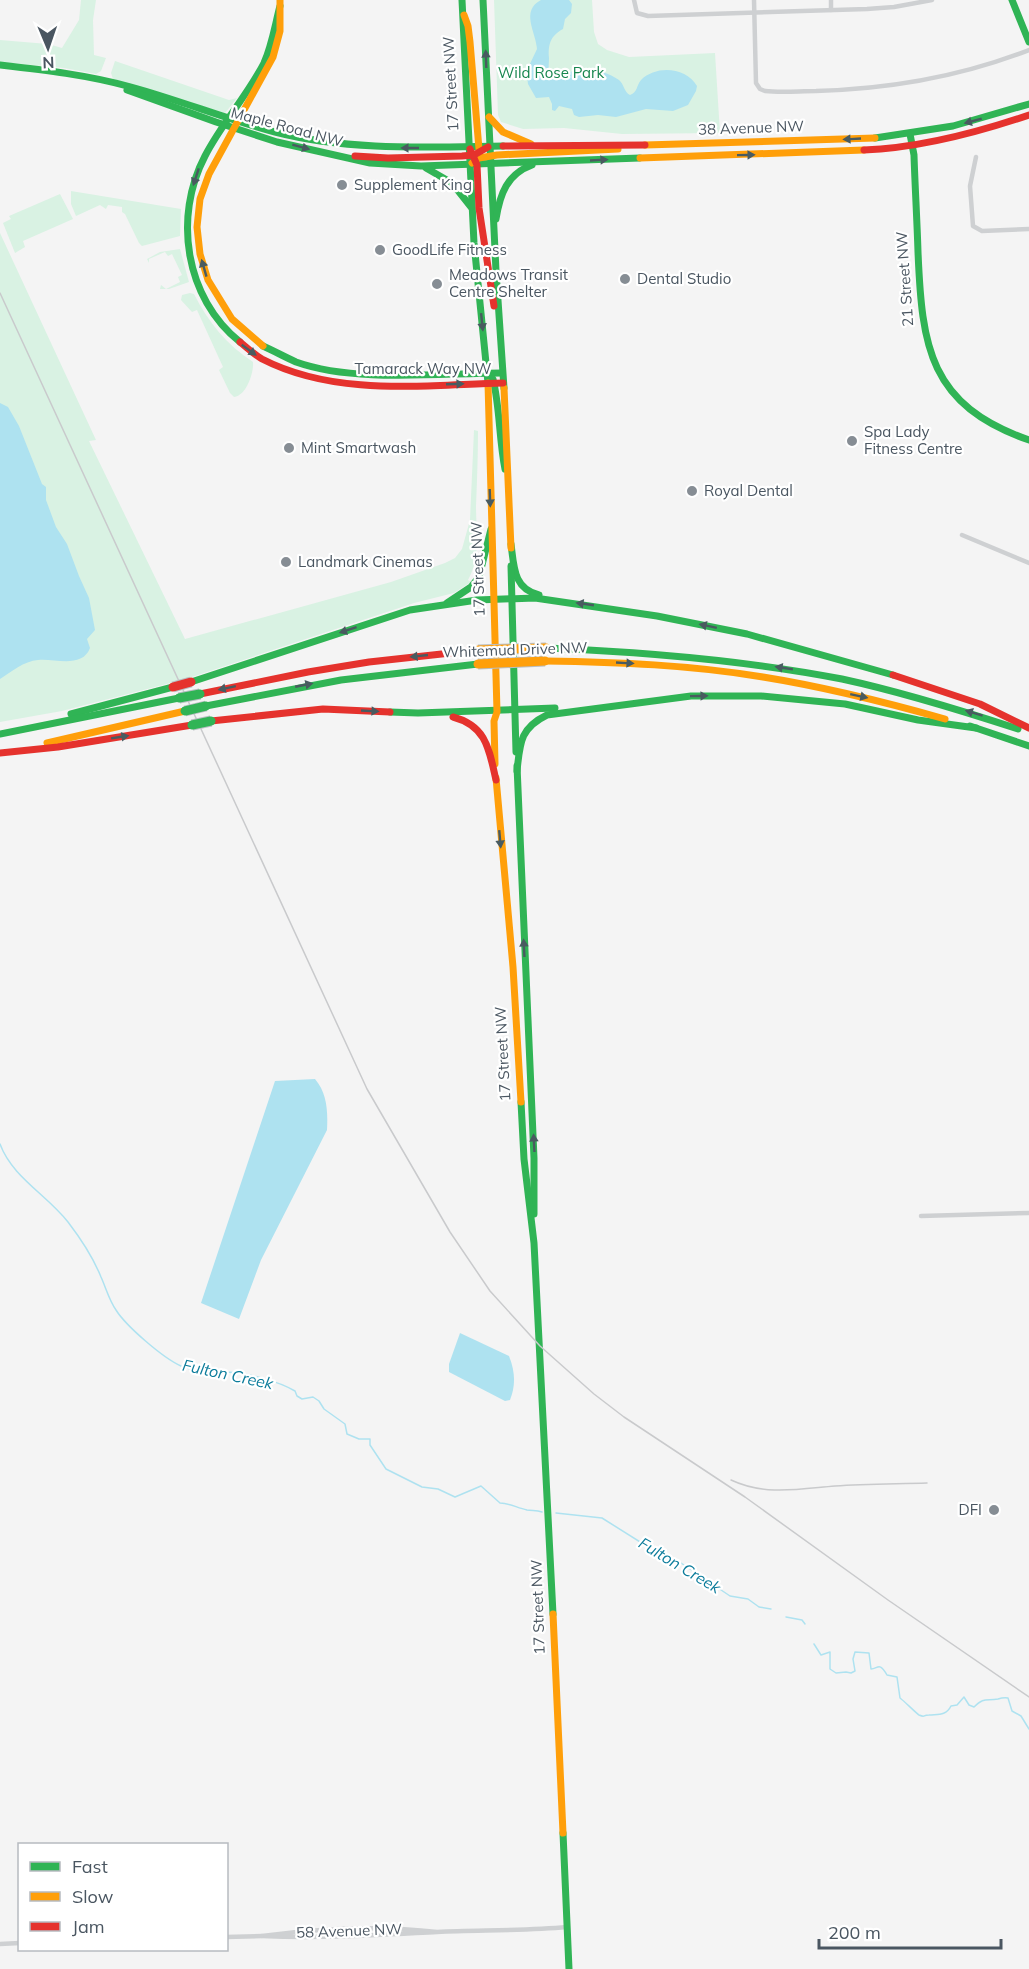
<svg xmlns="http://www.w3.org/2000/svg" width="1029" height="1969" viewBox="0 0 1029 1969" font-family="Mulish,sans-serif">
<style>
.green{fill:#d9f2e3}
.water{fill:#aee2f0}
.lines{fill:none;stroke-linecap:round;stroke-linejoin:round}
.stream{stroke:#aee2f0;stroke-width:1.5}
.street{stroke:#ced0d2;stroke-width:4.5}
.fast{stroke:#30b455;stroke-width:7}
.slow{stroke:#ff9f0a;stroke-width:7}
.jam{stroke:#e5322d;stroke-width:7}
.rail{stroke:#c9cacc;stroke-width:1.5}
.fast-bridge-casing{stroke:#b9bec3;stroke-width:11;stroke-linecap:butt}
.slow-bridge-casing{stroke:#b9bec3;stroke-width:11;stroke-linecap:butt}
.jam-bridge-casing{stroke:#b9bec3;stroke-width:11;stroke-linecap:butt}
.fast-bridge{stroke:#30b455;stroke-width:9}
.slow-bridge{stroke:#ff9f0a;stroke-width:9}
.jam-bridge{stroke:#e5322d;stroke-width:9}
.oneway{fill:#495b60}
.poi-dot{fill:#868d94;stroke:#fff;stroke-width:2}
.labels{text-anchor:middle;stroke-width:4.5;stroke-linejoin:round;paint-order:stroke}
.park-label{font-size:15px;fill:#17864f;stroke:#fff}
.street-label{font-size:15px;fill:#4a5661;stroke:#fff}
.poi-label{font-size:15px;fill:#4a5661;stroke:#fff;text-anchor:start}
.water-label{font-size:16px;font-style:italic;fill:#0c7c9b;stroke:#fff}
</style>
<rect width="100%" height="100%" fill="#f4f4f4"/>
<!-- green -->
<g class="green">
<path d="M81 0H96L93 20 94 55 106 58 101 71 96 74 64 68 0 62V40L48 44 62 48 79 20Z"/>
<path d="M494 0H592L594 32 598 44 607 50 629 57 715 53 720 133 622 134 564 128 523 129 501 122 498 115Z"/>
<path d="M115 61 229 100 237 98 225 113 113 79 111 73Z"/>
<path d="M71 191 181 209 180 236 142 246 139 243 125 214 122 212V207L108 205 106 209 100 205 76 216 71 204Z"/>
<path d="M60 194 73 219 23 241 25 247 15 253 3 223 11 219 9 216Z"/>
<path d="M0 233 96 440 89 441 185 639 391 582 445 563 455 558 462 549 470 520 474 430 478 431C478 456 477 481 476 506 476 531 481 557 468 580L471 582 454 593 414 603 186 679 62 711 0 722Z"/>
<path d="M180 249 189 282 169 289H160L161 285 166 289 180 282 178 277 182 275 172 254 168 256 165 252 149 259V263L147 259 160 252Z"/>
<path d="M190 293 194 294C208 322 227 345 253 362 254 373 246 396 234 397L230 393 219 370 223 367 197 310 192 312 181 300 182 295Z"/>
</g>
<!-- water -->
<g class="water">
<path d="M541 0H569L572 4 571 13 565 19 563 29C550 36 548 45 549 58 549 66 547 70 553 76 564 77 571 70 582 68 592 67 611 74 619 80 624 84 624 92 630 95 638 92 636 86 641 80 656 65 686 67 697 86L696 91 688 105 673 111 646 109 616 117 598 115 579 117 574 115 572 109 559 106 555 111 552 110V104L549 97 536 98 528 84 527 76 528 68 537 49C536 32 520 11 541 0Z"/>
<path d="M0 403 8 407 19 426 42 484 46 487V500L56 527 67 544 79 576 89 598 95 630 87 639 90 648C82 669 54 658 38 660 24 661 11 672 0 679Z"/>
<path d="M315 1079C327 1093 328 1111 327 1130L261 1260 239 1319 201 1303 275 1081Z"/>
<path d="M460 1333 509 1356C515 1371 516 1385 510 1400L505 1401 449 1372V1364Z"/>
</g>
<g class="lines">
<!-- stream -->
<g class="stream">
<path d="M0 1144C12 1177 47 1195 68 1222 81 1239 93 1257 101 1277 106 1288 109 1300 116 1310 126 1326 163 1358 181 1366 194 1372 212 1371 226 1372 247 1373 278 1381 295 1391L297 1396 302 1399 313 1397 319 1401 324 1409 345 1424 347 1434 359 1439H370V1445L386 1469 422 1487 438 1489 455 1497 481 1486 500 1503C510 1503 517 1508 527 1510 533 1511 536 1510 542 1512"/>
<path d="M556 1513 602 1518 664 1557 681 1563 730 1596 748 1599 759 1607 771 1609"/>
<path d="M786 1617 802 1620 805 1624"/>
<path d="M814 1644 821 1655 830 1652V1669L836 1673 846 1672 851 1673 855 1671 853 1659 855 1652 869 1653 871 1669C878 1669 879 1661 887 1675L897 1677 900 1698C903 1700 917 1714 919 1715 926 1718 922 1715 929 1715 938 1714 946 1716 951 1706L957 1705 964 1697 969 1705 974 1707C984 1697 986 1701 998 1699 1001 1698 1004 1697 1008 1698L1012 1711 1021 1716 1029 1729"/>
</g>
<!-- street -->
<g class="street">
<path d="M634 0 637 13 648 16 867 9 894 7 932 0"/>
<path d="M754 0 756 83 760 89 765 91C782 93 799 91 816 91 890 89 960 77 1029 50"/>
<path d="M831 0V10"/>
<path d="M976 157 970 186 973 226 982 231 1029 229"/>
<path d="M962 535 1029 563"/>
<path d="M921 1216 1029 1213"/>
<path d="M437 1932C378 1925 321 1928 262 1936 320 1939 379 1935 437 1932 481 1930 524 1931 567 1927"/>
<path d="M226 1937 262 1936"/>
<path d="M0 1944 20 1943"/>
</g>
<!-- fast -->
<g class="fast">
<path d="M462 0 474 243 488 383"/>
<path d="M483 0 496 271 504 388"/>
<path d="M1012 0 1029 42"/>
<path d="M0 65C44 70 88 75 131 87 179 100 226 119 275 132 349 151 427 147 503 146"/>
<path d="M127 90 216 122 277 142 370 163 421 166 640 158"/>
<path d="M910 134 914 155C915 187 917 219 918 252 922 347 929 405 1029 440"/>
<path d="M875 138 953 126 1029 104"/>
<path d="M426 168 452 183 471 207"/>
<path d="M496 219C500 194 507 174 532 165"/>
<path d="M240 342C185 298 173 217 205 156 222 123 247 96 264 63 272 45 275 25 280 6"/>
<path d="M263 346C274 351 285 357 296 362 355 383 439 373 502 373"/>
<path d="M493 379C500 408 499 439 505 469"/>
<path d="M511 544C514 566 513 589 539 595"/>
<path d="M511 566 516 752"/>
<path d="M447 603 471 587 479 577 491 529"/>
<path d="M546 648C646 652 744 660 842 679 902 692 960 710 1018 729"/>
<path d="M191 682 410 610 477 600 535 598 657 616 747 634 893 675"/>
<path d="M206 706 341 680 478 664"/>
<path d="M390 712 418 713 555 708"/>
<path d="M71 714 173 687"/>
<path d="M970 726 1029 746"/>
<path d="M0 734 179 698"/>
<path d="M517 766 534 1158V1214"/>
<path d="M517 771C520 743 520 728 547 715L691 696H761L845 704 918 720 976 728"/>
<path d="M521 1102 524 1159 534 1243 553 1614"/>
<path d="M563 1833 569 1969"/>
</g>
<!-- slow -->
<g class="slow">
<path d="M464 15 468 26 470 42 479 149"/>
<path d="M489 117 503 132 531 144"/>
<path d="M645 145 875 138"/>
<path d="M640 158 864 150"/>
<path d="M472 163 479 158 497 155 618 149"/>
<path d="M263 346 232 319 208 280 200 254 197 227 200 199 209 174 273 57 280 31V0"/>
<path d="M488 383 497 712 494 721 495 764"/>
<path d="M504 388 511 548"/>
<path d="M545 661C618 662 691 665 763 677 825 687 885 702 945 719"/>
<path d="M47 743 185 711"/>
<path d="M496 778 513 967 521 1102"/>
<path d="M553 1614 563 1833"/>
</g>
<!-- jam -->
<g class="jam">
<path d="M503 146 645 145"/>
<path d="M470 149 477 165 479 208 494 306"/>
<path d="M864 150C920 148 976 133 1029 115"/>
<path d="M355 156 388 158 462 156 474 155 488 147"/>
<path d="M240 342C247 348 255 355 262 359 336 397 424 385 503 383"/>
<path d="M893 675 980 704 1029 728"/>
<path d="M200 694 308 672 369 662 478 650"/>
<path d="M453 717C487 726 489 750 496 780"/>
<path d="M211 721 323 709 390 712"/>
<path d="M0 753 58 747 192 725"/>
</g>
<!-- rail -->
<g class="rail">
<path d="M0 293 367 1089 450 1232 490 1291 540 1346 594 1394 624 1417 745 1497 888 1600 1029 1697"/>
<path d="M731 1480C765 1496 799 1489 835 1486 865 1484 896 1484 927 1483"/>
</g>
<!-- fast-bridge casing -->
<g class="fast-bridge-casing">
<g id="fast-bridge">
<path d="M179 698 200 694"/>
<path d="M185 711 206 706"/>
<path d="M192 725 211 721"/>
</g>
</g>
<!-- slow-bridge casing -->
<g class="slow-bridge-casing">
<g id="slow-bridge">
<path d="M478 650 546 648"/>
<path d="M478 664 545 661"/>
</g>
</g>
<!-- jam-bridge casing -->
<g class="jam-bridge-casing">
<path id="jam-bridge" d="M173 687 191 682"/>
</g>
<!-- fast-bridge -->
<use href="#fast-bridge" class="fast-bridge"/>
<!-- slow-bridge -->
<use href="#slow-bridge" class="slow-bridge"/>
<!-- jam-bridge -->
<use href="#jam-bridge" class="jam-bridge"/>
</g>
<!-- one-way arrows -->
<defs><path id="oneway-solid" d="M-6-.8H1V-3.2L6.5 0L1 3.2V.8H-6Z" transform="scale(1.5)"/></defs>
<g class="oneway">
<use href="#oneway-solid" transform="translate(486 59) rotate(-92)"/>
<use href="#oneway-solid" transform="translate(973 121) rotate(165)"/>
<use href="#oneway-solid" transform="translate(852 139) rotate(177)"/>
<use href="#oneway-solid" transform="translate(301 147) rotate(15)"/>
<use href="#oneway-solid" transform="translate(410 148) rotate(-180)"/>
<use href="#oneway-solid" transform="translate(746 155) rotate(-1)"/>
<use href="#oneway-solid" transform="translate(599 160) rotate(-3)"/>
<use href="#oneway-solid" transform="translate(196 177) rotate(108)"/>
<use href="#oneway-solid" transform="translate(204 268) rotate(-106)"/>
<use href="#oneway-solid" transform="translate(482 322) rotate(84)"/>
<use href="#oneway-solid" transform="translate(249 350) rotate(36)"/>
<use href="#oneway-solid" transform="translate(455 384) rotate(-2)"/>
<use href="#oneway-solid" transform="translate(490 498) rotate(88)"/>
<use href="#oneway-solid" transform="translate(585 604) rotate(-172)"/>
<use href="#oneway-solid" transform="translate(708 626) rotate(-168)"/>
<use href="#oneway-solid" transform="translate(348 630) rotate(162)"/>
<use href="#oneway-solid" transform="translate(419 656) rotate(174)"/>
<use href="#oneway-solid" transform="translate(625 663) rotate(3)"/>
<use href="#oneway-solid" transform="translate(784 668) rotate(-171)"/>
<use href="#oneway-solid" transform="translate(304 685) rotate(-11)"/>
<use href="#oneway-solid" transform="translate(227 688) rotate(168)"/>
<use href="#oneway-solid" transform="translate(699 696) rotate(-1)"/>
<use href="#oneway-solid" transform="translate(859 696) rotate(12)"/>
<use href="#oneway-solid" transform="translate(370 711) rotate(3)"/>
<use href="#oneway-solid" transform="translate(974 713) rotate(-163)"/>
<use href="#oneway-solid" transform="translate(120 737) rotate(-9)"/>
<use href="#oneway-solid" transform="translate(500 839) rotate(85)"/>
<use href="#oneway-solid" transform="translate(524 948) rotate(-93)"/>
<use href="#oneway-solid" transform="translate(534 1143) rotate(-93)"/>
</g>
<!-- markers -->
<g class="poi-dot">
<circle cx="342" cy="185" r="6"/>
<circle cx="380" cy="250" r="6"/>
<circle cx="625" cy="279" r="6"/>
<circle cx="437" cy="284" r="6"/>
<circle cx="852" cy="441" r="6"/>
<circle cx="289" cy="448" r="6"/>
<circle cx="692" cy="491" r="6"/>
<circle cx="286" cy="562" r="6"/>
<circle cx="994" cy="1510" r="6"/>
</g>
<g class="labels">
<!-- park labels -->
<g class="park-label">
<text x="551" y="78">Wild Rose Park</text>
</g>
<!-- street labels -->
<g class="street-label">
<text transform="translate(451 84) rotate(-93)" y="5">17 Street NW</text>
<text transform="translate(287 127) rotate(15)" y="5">Maple Road NW</text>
<text transform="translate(751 128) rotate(-2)" y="5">38 Avenue NW</text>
<text transform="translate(905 279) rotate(-94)" y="5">21 Street NW</text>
<text x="423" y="374">Tamarack Way NW</text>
<text transform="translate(478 569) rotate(-92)" y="5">17 Street NW</text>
<text transform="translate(515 650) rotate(-2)" y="5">Whitemud Drive NW</text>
<text transform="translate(503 1054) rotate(-93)" y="5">17 Street NW</text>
<text transform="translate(538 1607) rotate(-92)" y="5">17 Street NW</text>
<text transform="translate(349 1931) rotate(-2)" y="5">58 Avenue NW</text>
</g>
<!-- poi labels -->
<g class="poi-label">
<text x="354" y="190">Supplement King</text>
<text x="392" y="255">GoodLife Fitness</text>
<text x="449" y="280">Meadows Transit<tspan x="449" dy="17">Centre Shelter</tspan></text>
<text x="637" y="284">Dental Studio</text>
<text x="864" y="437">Spa Lady<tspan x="864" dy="17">Fitness Centre</tspan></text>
<text x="301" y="453">Mint Smartwash</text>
<text x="704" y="496">Royal Dental</text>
<text x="298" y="567">Landmark Cinemas</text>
<text x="982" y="1515" text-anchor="end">DFI</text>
</g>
<!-- water labels -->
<g class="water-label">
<text transform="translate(228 1374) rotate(12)" y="6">Fulton Creek</text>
<text transform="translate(680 1565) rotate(31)" y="6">Fulton Creek</text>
</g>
</g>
<!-- legend -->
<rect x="18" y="1843" width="210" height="108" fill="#ffffff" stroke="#b7bbc0" stroke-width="1.5"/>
<rect x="30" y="1862" width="30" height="9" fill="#30b455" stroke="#b7bbc0" stroke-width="1.5"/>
<text x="72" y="1873" font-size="18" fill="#4a5661">Fast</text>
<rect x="30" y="1892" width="30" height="9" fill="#ff9f0a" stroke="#b7bbc0" stroke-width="1.5"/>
<text x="72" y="1903" font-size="18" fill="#4a5661">Slow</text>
<rect x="30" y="1922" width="30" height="9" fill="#e5322d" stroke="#b7bbc0" stroke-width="1.5"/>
<text x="72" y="1933" font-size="18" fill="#4a5661">Jam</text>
<!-- north arrow -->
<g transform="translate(48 48) rotate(178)" stroke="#ffffff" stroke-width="4.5" paint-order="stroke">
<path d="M0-4.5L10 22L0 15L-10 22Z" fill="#4a5661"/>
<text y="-9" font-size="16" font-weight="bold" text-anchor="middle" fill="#4a5661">N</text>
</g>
<!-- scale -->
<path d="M819 1939v9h182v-9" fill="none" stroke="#4a5661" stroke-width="3"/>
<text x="828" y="1939" font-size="18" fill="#4a5661" stroke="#ffffff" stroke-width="4.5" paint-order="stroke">200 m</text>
</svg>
